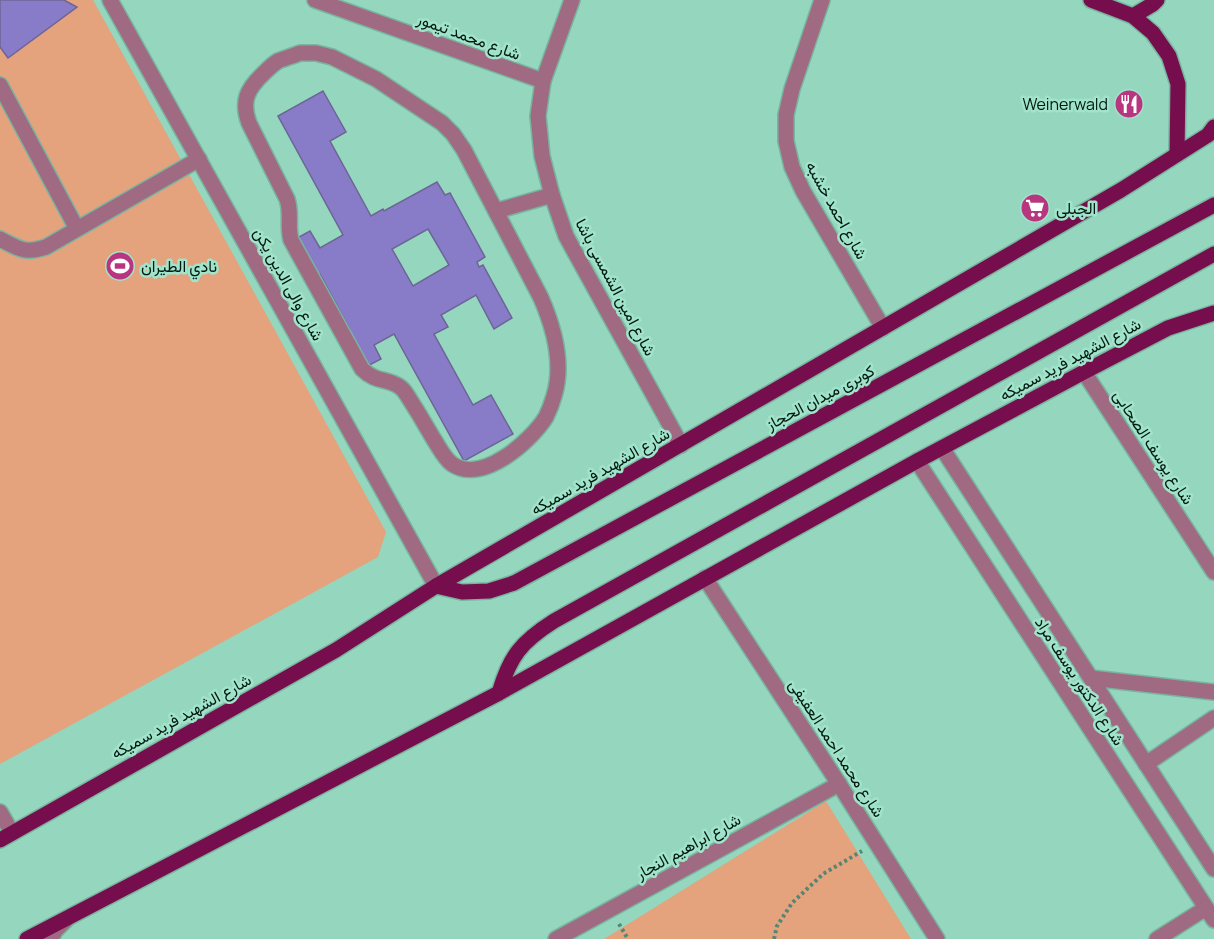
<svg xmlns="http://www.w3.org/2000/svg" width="1214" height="939" viewBox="0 0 1214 939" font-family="Manrope,Vazirmatn,sans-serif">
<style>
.green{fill:#e4a27d}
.building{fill:#887cc8;stroke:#6c6595;stroke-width:1.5;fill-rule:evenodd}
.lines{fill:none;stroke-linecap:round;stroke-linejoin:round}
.minor-casing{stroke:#79b49f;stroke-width:18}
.major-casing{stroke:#79b49f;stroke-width:18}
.path{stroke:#558674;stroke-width:4;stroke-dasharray:3 3;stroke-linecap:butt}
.minor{stroke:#a06a83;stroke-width:15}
.major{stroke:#760e4d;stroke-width:15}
.labels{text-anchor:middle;stroke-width:5;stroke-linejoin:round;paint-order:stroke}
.street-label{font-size:16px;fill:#001a12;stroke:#a1e3cb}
.poi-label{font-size:16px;fill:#001a12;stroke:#a1e3cb;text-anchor:start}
</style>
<rect width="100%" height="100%" fill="#94d6be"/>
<!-- green -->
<g class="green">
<path d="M0 0H93L386 532 378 557 0 764Z"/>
<path d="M826 801 911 939H604Z"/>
</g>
<!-- building -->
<g class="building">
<path d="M0 0H64L77 7 8 58 0 47Z"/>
<path d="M323 91 346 132 330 141 371 216 383 209 384 211 437 182 445 195 450 193 485 257 477 262 479 267 483 265 512 318 494 329 476 295 441 315 448 327 434 334 473 405 491 395 513 434 464 461 394 334 374 345 381 359 360 370 341 335 350 330 320 274 308 281 288 243 310 231 320 248 343 235 278 116ZM428 229 449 265 413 286 392 249Z"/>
</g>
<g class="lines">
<!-- minor casing -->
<g class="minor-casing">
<g id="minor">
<path d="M110 0 436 586"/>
<path d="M315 0 543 81"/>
<path d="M572 0 543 81 538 116 542 156 552 195 566 236 681 445"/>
<path d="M822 0 792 89 786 115V141L792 167 803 191 883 328"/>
<path d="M300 53H316L332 57 376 79 442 123 453 134 464 150 541 298C554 328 564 364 554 396 552 403 549 411 546 417 531 441 482 485 452 464 444 458 439 447 433 438 425 424 416 409 407 395 405 392 403 389 400 387 388 378 376 383 362 369L291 240C287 226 292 213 287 199L249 123C241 101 247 89 264 73 268 69 273 64 278 61 285 58 293 56 300 53Z"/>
<path d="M0 85 77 229"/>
<path d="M496 211 552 195"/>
<path d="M0 239C20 249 24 254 46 247L199 159"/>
<path d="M1084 372 1214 572"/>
<path d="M942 448 1214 869"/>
<path d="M917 461 1214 920"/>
<path d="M705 578 839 784 937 939"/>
<path d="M1091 678 1214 692"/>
<path d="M1146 764 1214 718"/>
<path d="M0 812 12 833"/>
<path d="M51 939 55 931 67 919"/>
<path d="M556 939 839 784"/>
<path d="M1157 939 1206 908"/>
</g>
</g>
<!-- major casing -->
<g class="major-casing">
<g id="major">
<path d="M1091 0 1133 16 1153 33 1169 56 1178 84 1177 154"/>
<path d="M1133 16 1153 4 1157 0"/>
<path d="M436 586 462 592 489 591 514 583 1214 205"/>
<path d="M499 693C510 656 521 642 554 621L1214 254"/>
<path d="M0 840 336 650 436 586 1121 190 1208 135 1214 127"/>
<path d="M27 939 499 693 917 461 1084 372 1168 328 1214 313"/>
</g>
</g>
<!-- path -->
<g class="path">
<path d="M619 924 628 939"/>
<path d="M774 939 777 926 792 903 823 874 862 851"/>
</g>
<!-- minor -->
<use href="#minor" class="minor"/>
<!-- major -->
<use href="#major" class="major"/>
</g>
<!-- icons -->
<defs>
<g id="restaurant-disc" transform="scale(1.5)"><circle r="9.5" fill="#b8367f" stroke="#a1e3cb"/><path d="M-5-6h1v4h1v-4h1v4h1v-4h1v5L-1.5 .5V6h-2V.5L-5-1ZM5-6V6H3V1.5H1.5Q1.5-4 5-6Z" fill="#fff"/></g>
<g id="supermarket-disc" transform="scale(1.5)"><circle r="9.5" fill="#b8367f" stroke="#a1e3cb"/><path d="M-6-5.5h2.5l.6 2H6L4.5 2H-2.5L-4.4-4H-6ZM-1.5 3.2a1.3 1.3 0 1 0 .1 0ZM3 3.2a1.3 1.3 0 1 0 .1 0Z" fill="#fff"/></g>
<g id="stadium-disc" transform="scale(1.5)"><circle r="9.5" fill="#b8367f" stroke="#a1e3cb"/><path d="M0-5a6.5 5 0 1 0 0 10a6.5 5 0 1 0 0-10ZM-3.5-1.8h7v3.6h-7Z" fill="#fff"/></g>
</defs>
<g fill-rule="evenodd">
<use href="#restaurant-disc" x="1129" y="104"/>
<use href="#supermarket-disc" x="1035" y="208"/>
<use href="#stadium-disc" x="120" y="266"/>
</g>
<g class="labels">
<!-- street labels -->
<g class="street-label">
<text transform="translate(469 36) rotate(20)" y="6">شارع محمد تيمور</text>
<text transform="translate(837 210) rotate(61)" y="6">شارع احمد خشبه</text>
<text transform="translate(289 284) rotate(61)" y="6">شارع والى الدين يكن</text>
<text transform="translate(616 287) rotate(62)" y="6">شارع امين الشمسى باشا</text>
<text transform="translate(1070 359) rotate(-28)" y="6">شارع الشهيد فريد سميكه</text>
<text transform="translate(820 397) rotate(-28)" y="6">كوبرى ميدان الحجاز</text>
<text transform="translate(1154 447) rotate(57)" y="6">شارع يوسف الصحابى</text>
<text transform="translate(600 471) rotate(-30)" y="6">شارع الشهيد فريد سميكه</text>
<text transform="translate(1080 681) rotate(57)" y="6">شارع الدكتور يوسف مراد</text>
<text transform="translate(181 716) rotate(-29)" y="6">شارع الشهيد فريد سميكه</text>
<text transform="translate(837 748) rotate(57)" y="6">شارع محمد احمد العفيفى</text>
<text transform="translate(688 846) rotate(-29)" y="6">شارع ابراهيم النجار</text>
</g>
<!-- poi labels -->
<g class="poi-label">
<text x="1108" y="110" text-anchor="end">Weinerwald</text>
<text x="1056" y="214">الجبلى</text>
<text x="141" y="272">نادي الطيران</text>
</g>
</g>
</svg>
